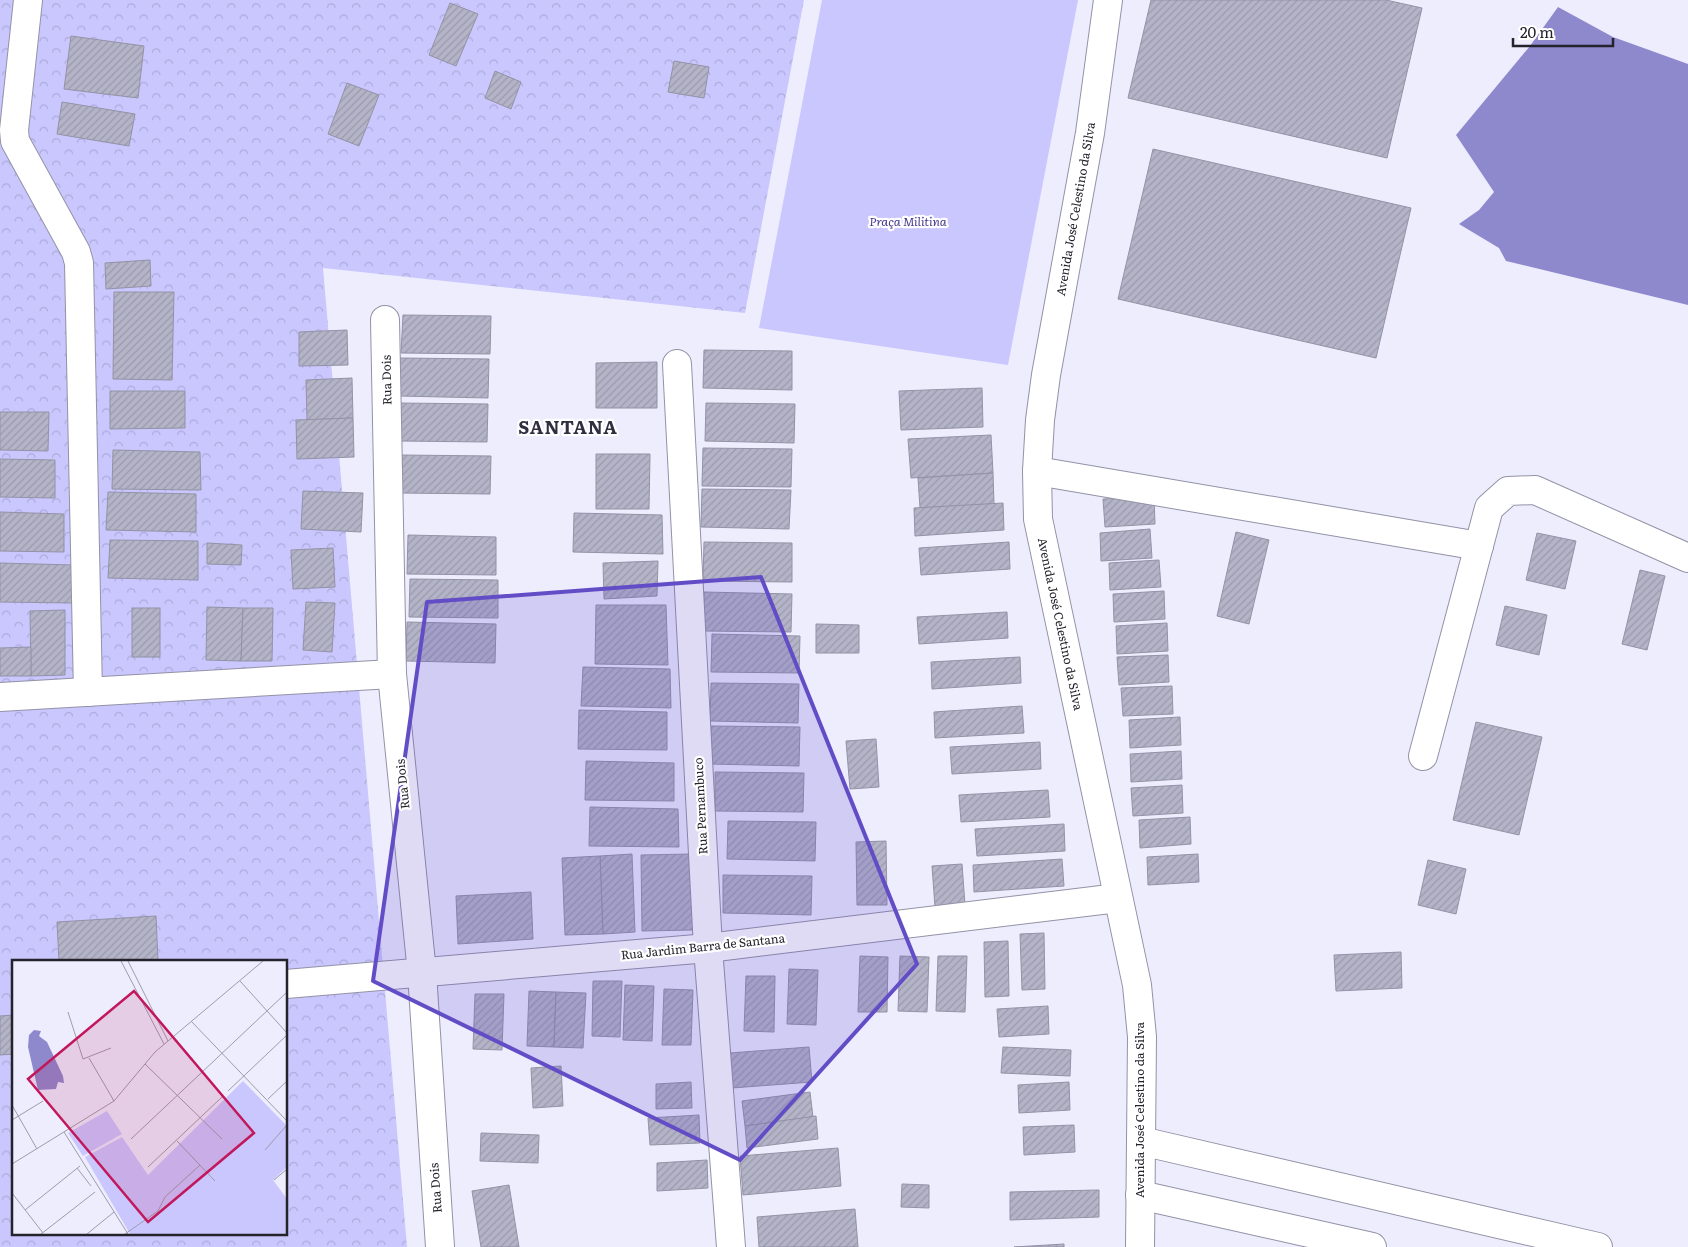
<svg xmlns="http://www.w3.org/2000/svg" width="1688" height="1247" viewBox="0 0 1688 1247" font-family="Literata,serif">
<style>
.forest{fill:url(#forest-crowns);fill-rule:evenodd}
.park{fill:#c9c7fe}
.water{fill:#8e89cd}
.building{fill:url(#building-hatch);stroke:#9392a6}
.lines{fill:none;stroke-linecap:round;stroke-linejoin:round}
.minor-casing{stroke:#9392a6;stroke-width:30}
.tertiary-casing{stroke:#9392a6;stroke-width:30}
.minor{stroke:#fff;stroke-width:28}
.tertiary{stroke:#fff;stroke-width:28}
.marked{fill:#634dc6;fill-opacity:0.2;stroke:#634dc6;stroke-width:4;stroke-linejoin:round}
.labels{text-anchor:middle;stroke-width:4.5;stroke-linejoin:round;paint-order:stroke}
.street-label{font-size:12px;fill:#24232b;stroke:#fff}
.park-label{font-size:12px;font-style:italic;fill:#47398b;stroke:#fff}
.district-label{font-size:18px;font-weight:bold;letter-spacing:1px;fill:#302f3f;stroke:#fff}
.inset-road{fill:none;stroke:#9d9caa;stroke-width:1}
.view{fill:#c2185b;fill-opacity:0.15;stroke:#c2185b;stroke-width:2.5}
.inset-edge{fill:none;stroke:#24232b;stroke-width:2.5}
</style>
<defs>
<pattern id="forest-crowns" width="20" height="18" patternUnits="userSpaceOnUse" patternTransform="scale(1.25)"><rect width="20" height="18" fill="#c9c7fe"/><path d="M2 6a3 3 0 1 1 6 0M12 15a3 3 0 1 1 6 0" fill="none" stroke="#acabda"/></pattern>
<pattern id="building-hatch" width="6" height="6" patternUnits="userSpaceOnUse" patternTransform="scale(1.25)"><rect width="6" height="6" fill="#b4b4c8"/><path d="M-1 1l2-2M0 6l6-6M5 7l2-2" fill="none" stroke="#9b9aac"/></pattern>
</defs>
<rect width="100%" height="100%" fill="#ededfe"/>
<!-- forest -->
<path class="forest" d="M0 0H804L745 313 323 268 407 1247H0ZM14 961H286V1233H14Z"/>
<!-- park -->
<path class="park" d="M822 0H1078L1008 365 759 328Z"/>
<!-- water -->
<path class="water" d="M1558 7 1613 37 1688 64V305L1506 261 1499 248 1459 224 1479 210 1494 192 1456 135 1530 46Z"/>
<!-- building -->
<g class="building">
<path d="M1151 0H1386L1422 8 1387 158 1128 98Z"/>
<path d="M450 3 478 14 456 66 429 55Z"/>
<path d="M71 36 144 46 138 98 64 89Z"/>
<path d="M674 61 709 67 704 98 668 92Z"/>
<path d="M495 71 521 82 511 109 485 98Z"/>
<path d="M347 83 379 95 359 146 328 134Z"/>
<path d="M62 102 135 114 129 146 57 134Z"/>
<path d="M1153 149 1411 208 1376 358 1118 299Z"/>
<path d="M150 260 151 286 106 289 105 263Z"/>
<path d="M114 292H174L172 380 113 379Z"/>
<path d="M403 315 491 316 490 354 401 353Z"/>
<path d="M347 330 348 365 299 366V332Z"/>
<path d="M704 350 792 351V390L703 388Z"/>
<path d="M400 358 489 359 488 398 399 396Z"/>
<path d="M657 362V408H596V363Z"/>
<path d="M352 378 353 418 307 420 306 380Z"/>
<path d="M982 388 983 427 901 430 899 391Z"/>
<path d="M110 391H185V428L110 429Z"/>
<path d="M399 403 488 404 487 442 399 441Z"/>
<path d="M706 403 795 404 794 443 705 441Z"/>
<path d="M0 412H49L48 451 0 450Z"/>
<path d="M353 418 354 457 297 459 296 420Z"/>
<path d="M991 435 993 473 911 478 908 439Z"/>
<path d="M703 448 792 449 791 487 702 486Z"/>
<path d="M113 450 200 452 201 490 112 489Z"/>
<path d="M596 454H650L649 509H596Z"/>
<path d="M402 455 491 456 490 494 401 493Z"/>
<path d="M0 459 55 460V498L0 497Z"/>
<path d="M993 473 994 504 920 508 918 478Z"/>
<path d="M702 489 791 490 789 529 701 527Z"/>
<path d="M303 491 363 493 361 532 301 529Z"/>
<path d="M108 492 196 494V532L106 530Z"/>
<path d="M1154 497 1155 524 1105 527 1103 499Z"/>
<path d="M1003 503 1004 530 915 536 914 508Z"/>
<path d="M0 512 64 514V552L0 551Z"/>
<path d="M574 513 662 515 663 554 573 552Z"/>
<path d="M1150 529 1152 558 1101 561 1100 533Z"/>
<path d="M1236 532 1269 540 1249 624 1217 616Z"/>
<path d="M1537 533 1576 541 1565 589 1526 580Z"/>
<path d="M408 535 496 537V575L407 574Z"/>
<path d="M110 540 198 541V580L108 578Z"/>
<path d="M704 542 792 543V582L703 581Z"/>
<path d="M1009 542 1010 569 921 575 919 548Z"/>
<path d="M207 543 242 545 241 565 207 564Z"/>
<path d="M333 548 335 587 293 589 291 550Z"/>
<path d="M1159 560 1161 587 1110 590 1109 563Z"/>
<path d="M658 561 657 596 604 599 603 563Z"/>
<path d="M0 563 73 565 74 603 0 602Z"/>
<path d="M1640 570 1665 576 1647 650 1622 644Z"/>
<path d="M410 579 498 580V618L409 617Z"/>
<path d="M1164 591 1165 619 1114 622 1113 594Z"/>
<path d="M704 592 792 594 791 632 703 631Z"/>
<path d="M306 602 335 603 332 652 303 650Z"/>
<path d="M596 605H666L668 665 595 664Z"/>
<path d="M1505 606 1547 615 1539 655 1496 645Z"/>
<path d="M207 607 243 608 241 661 206 660Z"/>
<rect x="132" y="608" width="28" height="49"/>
<path d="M243 608H273L272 661H241Z"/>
<path d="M65 610V675L31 676 30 611Z"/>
<path d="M1007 612 1008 638 919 644 917 617Z"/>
<path d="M407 622 496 624 495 663 406 661Z"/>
<path d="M1167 623 1168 651 1117 654 1116 626Z"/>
<path d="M816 624 859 625V653H816Z"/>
<path d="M712 634 800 636 799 673 711 672Z"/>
<path d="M31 647V676H0V648Z"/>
<path d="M1168 655 1169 682 1119 685 1117 657Z"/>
<path d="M1020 657 1021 683 932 689 931 662Z"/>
<path d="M583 667 670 669 671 708 581 706Z"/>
<path d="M711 683 799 684 798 723 710 721Z"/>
<path d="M1172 686 1173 714 1123 716 1121 688Z"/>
<path d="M1022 706 1024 733 935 738 934 712Z"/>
<path d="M579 710 667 712V750L578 749Z"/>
<path d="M1180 717 1181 745 1130 748 1129 720Z"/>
<path d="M1476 722 1542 737 1519 835 1453 820Z"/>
<path d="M711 726 800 727 799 766 710 764Z"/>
<path d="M876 739 879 787 850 789 846 741Z"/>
<path d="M1040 742 1041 769 952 774 950 747Z"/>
<path d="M1181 751 1182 779 1131 782 1130 754Z"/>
<path d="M586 761 674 763V801L585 800Z"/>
<path d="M715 772 804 773 803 812 715 811Z"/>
<path d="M1182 785 1183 813 1133 816 1131 788Z"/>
<path d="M1048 790 1050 817 961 822 959 795Z"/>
<path d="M590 807 678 809 679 847 589 846Z"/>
<path d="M1190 817 1191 844 1140 848 1139 820Z"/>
<path d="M728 821 816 822 815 861 727 859Z"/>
<path d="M1064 824 1065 851 977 856 975 829Z"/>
<path d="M886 841 887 905H857L856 842Z"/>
<path d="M632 854 635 932 603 934 600 856Z"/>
<path d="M692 854 693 930 642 931 641 855Z"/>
<path d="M1198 854 1199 882 1148 885 1147 857Z"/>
<path d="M600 856 603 934 565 935 562 858Z"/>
<path d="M1062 859 1064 886 974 892 973 865Z"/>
<path d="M1428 860 1466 869 1456 914 1418 905Z"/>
<path d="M962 864 965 905 935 907 932 866Z"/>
<path d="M723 875 812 876 811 915 723 913Z"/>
<path d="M531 892 533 939 458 944 456 896Z"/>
<path d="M156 916 158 961H59L57 922Z"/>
<path d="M1044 933 1045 989 1022 990 1020 934Z"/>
<path d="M1008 941 1009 996 985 997 984 942Z"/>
<path d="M1401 952 1402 988 1336 991 1334 955Z"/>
<path d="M860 956 888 957 887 1012H858Z"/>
<path d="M900 956 929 957 927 1012 898 1011Z"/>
<path d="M938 956H967L965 1012 936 1011Z"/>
<path d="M789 969 818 970 816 1025 787 1024Z"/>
<path d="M746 976H775L774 1032 744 1031Z"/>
<path d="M593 981H622L620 1037 592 1036Z"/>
<path d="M625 985 654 986 652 1041 623 1040Z"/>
<path d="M664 989 693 990 691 1045H662Z"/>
<path d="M529 991 556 992 554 1047 527 1046Z"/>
<path d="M556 992 586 993 583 1048 554 1047Z"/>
<path d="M475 994H504L502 1050 473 1049Z"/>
<path d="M1048 1006 1049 1034 999 1037 997 1009Z"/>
<path d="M14 1015V1054L0 1055V1016Z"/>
<path d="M809 1047 812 1082 732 1088 730 1053Z"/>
<path d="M1003 1047 1071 1050 1070 1076 1001 1073Z"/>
<path d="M561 1066 563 1106 533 1108 531 1068Z"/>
<path d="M691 1082 692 1108 656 1109V1084Z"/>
<path d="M1069 1082 1070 1110 1019 1113 1018 1085Z"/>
<path d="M810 1092 813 1117 745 1126 742 1101Z"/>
<path d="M699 1115 700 1143 650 1145 648 1118Z"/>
<path d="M816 1116 818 1139 747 1148 745 1126Z"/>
<path d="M1074 1125 1075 1152 1024 1155 1023 1127Z"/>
<path d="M481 1133 539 1135 538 1163 480 1161Z"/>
<path d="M838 1148 841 1186 743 1195 740 1156Z"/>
<path d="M707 1160 708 1188 657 1191V1163Z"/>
<path d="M902 1184 929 1185V1208L901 1207Z"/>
<path d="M509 1185 519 1247H481L472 1191Z"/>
<path d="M1099 1190V1217L1010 1220V1192Z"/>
<path d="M855 1209 858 1247H759L757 1217Z"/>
<path d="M1064 1244V1247H1014Z"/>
</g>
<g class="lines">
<!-- minor casing -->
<g class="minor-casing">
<g id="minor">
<path d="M28 0 14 130 15 141 76 252 79 263 88 692"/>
<path d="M385 320 392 674 422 973 440 1247"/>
<path d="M677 364 708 948 731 1247"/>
<path d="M1037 471 1479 546"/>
<path d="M0 697 392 674"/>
<path d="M1423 756 1489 508 1508 491 1535 490 1688 558"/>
<path d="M286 984 708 948 1118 898"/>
<path d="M1141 1141 1598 1247"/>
<path d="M1140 1195 1372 1247"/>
</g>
</g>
<!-- tertiary casing -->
<g class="tertiary-casing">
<path id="tertiary" d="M1108 0 1090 133 1046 375 1040 420 1037 471 1038 519 1137 985 1142 1037 1140 1247"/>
</g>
<!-- minor -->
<use href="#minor" class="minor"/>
<!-- tertiary -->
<use href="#tertiary" class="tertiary"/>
</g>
<!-- marked area -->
<path class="marked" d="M761 577 917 964 740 1160 373 981 427 602Z"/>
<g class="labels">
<!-- street labels -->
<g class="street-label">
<text transform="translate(1076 209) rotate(-80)" y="4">Avenida José Celestino da Silva</text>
<text transform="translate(387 380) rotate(-91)" y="4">Rua Dois</text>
<text transform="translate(1060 624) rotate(78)" y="4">Avenida José Celestino da Silva</text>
<text transform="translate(403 784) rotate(-96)" y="4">Rua Dois</text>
<text transform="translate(701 806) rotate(-93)" y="4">Rua Pernambuco</text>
<text transform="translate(703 947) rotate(-6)" y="4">Rua Jardim Barra de Santana</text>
<text transform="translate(1140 1110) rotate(-90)" y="4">Avenida José Celestino da Silva</text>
<text transform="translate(436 1188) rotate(-94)" y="4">Rua Dois</text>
</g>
<!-- park labels -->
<g class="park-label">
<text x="908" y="226">Praça Militina</text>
</g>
<!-- district labels -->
<g class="district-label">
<text x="568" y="434">SANTANA</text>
</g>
</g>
<!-- overview -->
<g transform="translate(12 960)">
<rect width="275" height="275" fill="#ededfe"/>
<path d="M231 121 275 166V207L261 220 275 239V274H118L73 197 110 177 136 215Z" fill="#c9c7fe"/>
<path d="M95 151 110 174 71 196 56 173Z" fill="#c9c7fe"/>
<path d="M22 70 29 71 27 76 35 82 51 116 52 123 46 122 44 129 26 130 16 87 17 75Z" fill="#8e89cd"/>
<path class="inset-road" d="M109 1 152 84M116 1 156 81M228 21 275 73M56 52 71 99 99 88M179 61 275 161M77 98 102 141M133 104 210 179M216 131 275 75M256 139 275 121M0 145 25 189M0 160 31 141M52 172 116 274M119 179 274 33M165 181 203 221M253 190 275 165M0 204 102 141 143 92 251 1M136 207 211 136M65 208 79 226M262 220 275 209M0 233 31 273M13 250 68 206M29 274 83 232M75 274 102 252M113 274 146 251 153 237 188 205"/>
<path class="view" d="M122 31 242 173 136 262 16 119Z"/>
<rect width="275" height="275" class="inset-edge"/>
</g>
<!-- scale -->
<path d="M1513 38v8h100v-8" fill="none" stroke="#24232b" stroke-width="2.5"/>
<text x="1520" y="38" font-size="15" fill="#24232b" stroke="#ffffff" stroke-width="4" paint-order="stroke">20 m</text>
</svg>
